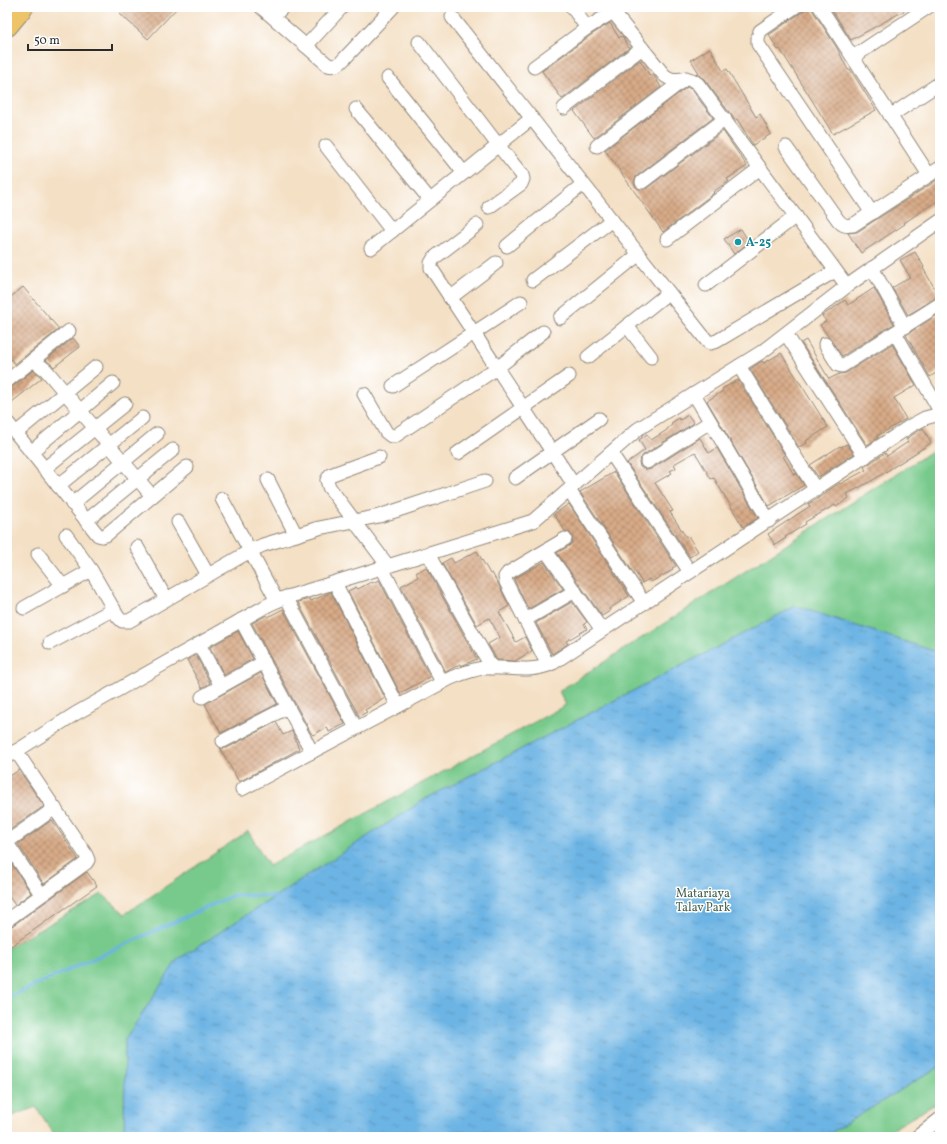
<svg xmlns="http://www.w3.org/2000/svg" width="947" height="1144" viewBox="0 0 947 1144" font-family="Vollkorn,serif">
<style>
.green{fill:#78ca8c;stroke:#527a5c}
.water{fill:url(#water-ripples);stroke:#4c7088}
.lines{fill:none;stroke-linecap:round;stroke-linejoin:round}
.stream{stroke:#6cb4e4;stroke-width:3.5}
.building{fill:url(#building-cross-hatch)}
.street-casing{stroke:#908678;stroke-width:15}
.highway-casing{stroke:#908678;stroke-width:24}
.street{stroke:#fff;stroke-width:13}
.highway{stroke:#eec469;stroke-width:22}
.culture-dot{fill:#0f9aa8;stroke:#fff;stroke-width:1.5}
.labels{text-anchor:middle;stroke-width:3;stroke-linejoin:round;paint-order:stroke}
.culture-label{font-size:12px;font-weight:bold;fill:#0d838f;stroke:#fff;text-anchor:start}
.park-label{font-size:12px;fill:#46634d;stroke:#fff}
</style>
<defs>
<pattern id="water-ripples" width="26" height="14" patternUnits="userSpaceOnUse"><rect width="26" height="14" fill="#6cb4e4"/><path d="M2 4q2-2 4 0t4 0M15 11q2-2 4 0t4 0" fill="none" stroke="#5993b9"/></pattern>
<pattern id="building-cross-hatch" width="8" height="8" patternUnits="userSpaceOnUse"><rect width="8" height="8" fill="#d8ab88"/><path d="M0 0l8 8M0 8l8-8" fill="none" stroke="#af8b6f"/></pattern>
</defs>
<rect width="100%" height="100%" fill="#fff"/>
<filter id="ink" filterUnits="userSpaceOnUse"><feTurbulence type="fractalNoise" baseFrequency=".025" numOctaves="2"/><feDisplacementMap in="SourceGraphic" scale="8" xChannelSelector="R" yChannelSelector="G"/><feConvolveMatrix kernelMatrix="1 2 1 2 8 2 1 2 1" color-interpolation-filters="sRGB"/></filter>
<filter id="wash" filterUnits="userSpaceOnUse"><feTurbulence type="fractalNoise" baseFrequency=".012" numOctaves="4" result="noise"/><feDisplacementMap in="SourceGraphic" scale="16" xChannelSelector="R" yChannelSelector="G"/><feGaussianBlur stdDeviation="0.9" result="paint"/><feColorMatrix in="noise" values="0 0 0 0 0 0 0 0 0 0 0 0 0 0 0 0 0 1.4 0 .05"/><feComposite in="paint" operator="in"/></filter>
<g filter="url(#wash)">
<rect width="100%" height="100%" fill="#f4e0c5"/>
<!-- green -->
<path class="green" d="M940 446V1101L879 1137H56L36 1107 7 1118V948L102 894 125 914 248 831 269 866 566 705 559 691Z"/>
<!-- water -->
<path class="water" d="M796 606 940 653V1066L824 1137H124L125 1040 177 960 425 799Z"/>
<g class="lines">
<!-- stream -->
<path class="stream" d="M7 998 234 895 274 896"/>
</g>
<g id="blocks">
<!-- building -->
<g class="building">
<path d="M126 7H178L148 39 120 14Z"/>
<path d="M809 7H812L813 11 837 48 848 70 850 69 876 110 833 134 780 49 778 50 769 35Z"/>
<path d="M830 7H911L851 40Z"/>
<path d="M610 23 619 38 622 36 629 48 562 99 542 71 591 35Z"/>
<path d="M710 48 723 71 727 69 756 117 760 114 771 134 753 145 737 119 735 120 704 79 697 74 699 73 691 60Z"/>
<path d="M640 60 650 76 653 74 661 87 594 138 574 111Z"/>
<path d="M687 87 692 90 713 118 637 176 635 179V186L639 189 647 188 723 131 747 166 727 179 729 181 713 192 714 193 663 232 605 150Z"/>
<path d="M940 178V199L904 223 905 224 861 253 848 233 857 232Z"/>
<path d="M741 229 749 242 734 254 724 239Z"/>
<path d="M915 252 924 267 923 268 939 296 908 315 892 288 910 277 900 260Z"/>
<path d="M23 287 58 328V330L15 364 7 354V300Z"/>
<path d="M874 288 894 324 842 356 820 325 826 321 822 316 845 300 848 305Z"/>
<path d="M940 313V370L930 377 906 335Z"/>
<path d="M73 338 80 347 54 367 46 360Z"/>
<path d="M806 340 829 379 839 374 846 373 892 344 916 385 894 398 906 419 877 436 878 438 867 445 801 343Z"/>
<path d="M781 353 828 427 806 441 807 443 799 447 750 369 762 361 764 363Z"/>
<path d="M33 370 42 378 7 406V389L12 387Z"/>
<path d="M738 380 785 455 783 456 794 475 796 473 804 485 769 506 707 401 723 391 722 389Z"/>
<path d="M688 415 694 423 643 455 639 462 640 467 647 470 651 469 700 438 709 453 717 448 758 518 743 527 714 478 711 479 695 452 674 464 676 468 670 471 672 473 655 483 673 511 670 512 686 537 688 536 698 551 690 557 627 463 645 450 639 440 647 434 651 440 667 430V429L672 425 671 423 679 418 680 420Z"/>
<path d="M923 428 931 443 873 480 847 494 849 498 836 507 835 505 805 522 806 524 785 537 786 538 775 545 768 534 810 506 808 504 827 493 826 492 840 483V484L866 470 864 467 885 453 887 456 908 442 906 439Z"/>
<path d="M847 444 854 454 818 477 810 465 840 446 841 447Z"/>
<path d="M614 472 676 566 672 568 673 570 651 582 649 579 642 583 635 571 633 572 580 492Z"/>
<path d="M569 504 629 596 609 609 610 611 602 616 557 553 569 546 572 543 573 538 569 532 565 531 554 514Z"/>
<path d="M477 551 490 574 492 573 499 585 509 606 499 612 516 642 525 637 532 651 515 661 497 660 488 644 500 637 489 618 477 625 442 563 451 558 454 563Z"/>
<path d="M544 562 563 589 528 609 514 579Z"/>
<path d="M426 567 477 659 461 666 460 664 446 672 401 586 418 577 416 573Z"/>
<path d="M379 580 430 677 400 693 348 591 356 587 358 589 371 582 372 583Z"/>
<path d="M331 592 385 698 365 710 367 712 359 716 298 602 310 599 311 601Z"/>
<path d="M572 602 587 622 584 624 587 629 566 641 568 644 552 654 536 623Z"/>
<path d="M283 609 345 724 329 732 327 727 313 735 311 733 252 623 267 615 268 617Z"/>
<path d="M238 631 253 659 224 675 210 647Z"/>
<path d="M196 655 210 683 202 688 187 660Z"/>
<path d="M261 673 277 704 221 733 205 704Z"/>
<path d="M276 722 283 735 292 731 299 749 239 782 220 748H227Z"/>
<path d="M19 770 44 806 7 832V778Z"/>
<path d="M52 820 78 859 44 884 18 844Z"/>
<path d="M7 857 31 893 15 905 7 894Z"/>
<path d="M87 872 97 886 11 946 7 941V928L12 926Z"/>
</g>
</g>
</g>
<g filter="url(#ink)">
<use href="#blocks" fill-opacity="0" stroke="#908678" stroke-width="1"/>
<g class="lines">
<!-- street casing -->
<g class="street-casing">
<g id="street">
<path d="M261 7 328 65C335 67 339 65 344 59L393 7"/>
<path d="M572 7 587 28"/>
<path d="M795 7 760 31 758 38V44L872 213"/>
<path d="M820 7 929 175"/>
<path d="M613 12 664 75C677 86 685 72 698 84L847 286"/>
<path d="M273 17 283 7"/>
<path d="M452 17 707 341 710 343 717 341 835 271"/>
<path d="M419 42 498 145 522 175 523 179 521 184 489 207"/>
<path d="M306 46 342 7"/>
<path d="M853 57 928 7"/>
<path d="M534 67 587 28 621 7"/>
<path d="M388 78 464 173"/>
<path d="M564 108 642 48"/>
<path d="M356 109 430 200"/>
<path d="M890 116 940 83"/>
<path d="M326 146 392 231"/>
<path d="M597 146 686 78"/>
<path d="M786 147 838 220C843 226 846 226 853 225L940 168"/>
<path d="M642 182 725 119"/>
<path d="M477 225 434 258 431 263V268L574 485"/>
<path d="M667 239 760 168"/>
<path d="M507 246 583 184"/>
<path d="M371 248 532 118"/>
<path d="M872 268 905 327"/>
<path d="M533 280 612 220"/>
<path d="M706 285 796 216"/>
<path d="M450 298 496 263"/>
<path d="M560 318 638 255"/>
<path d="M627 326 651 357"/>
<path d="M895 333 940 411"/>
<path d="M786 334 865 457"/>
<path d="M825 344 838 365 842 366 940 304"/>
<path d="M588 357 668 293"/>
<path d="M33 360 46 370 152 496"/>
<path d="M739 366 816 490"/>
<path d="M7 381 69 331"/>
<path d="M393 386 521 302"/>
<path d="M364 394 386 432 391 436H395L497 368 543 332"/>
<path d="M694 394 769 521"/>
<path d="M7 422 98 535 102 536 106 535 187 467"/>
<path d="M16 433 96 367"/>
<path d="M31 452 113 383"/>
<path d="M458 453 569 376"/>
<path d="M611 453 690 572"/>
<path d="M379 457 330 475 327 480 329 487 388 566"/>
<path d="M647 462 710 422"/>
<path d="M44 469 125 404"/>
<path d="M515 478 599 419"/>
<path d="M268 480 296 535"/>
<path d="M58 486 142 418"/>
<path d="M569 490 644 603"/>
<path d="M222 499 277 601"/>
<path d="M72 504 157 434"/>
<path d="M86 521 173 450"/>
<path d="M178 522 208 575"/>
<path d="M66 535 91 570 118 617 122 621H129L250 551 263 545 319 528 379 516 398 510 485 481"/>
<path d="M137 547 166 599"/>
<path d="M546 551 602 630"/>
<path d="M38 554 63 586"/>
<path d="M428 554 492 668"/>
<path d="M382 568 442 682"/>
<path d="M335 583 398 706"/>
<path d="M286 597 356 728"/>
<path d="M24 608 91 570"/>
<path d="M241 620 312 752"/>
<path d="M525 620 575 591"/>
<path d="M50 643 114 609"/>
<path d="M199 644 221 686"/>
<path d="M548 665 506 582 505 577 508 573 565 539"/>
<path d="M202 697 264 662"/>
<path d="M223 741 288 707"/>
<path d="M7 757 75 714 268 605 281 599 533 521 638 429 763 351 847 286 940 221"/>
<path d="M242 789 451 678C461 674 473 669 484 668 509 666 530 674 553 663L912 425 925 418 940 414"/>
<path d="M7 842 55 808"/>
<path d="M7 843 41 894"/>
<path d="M7 920 86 863 88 860 86 855 16 751"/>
<path d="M917 1137 940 1119"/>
</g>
</g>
<!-- highway casing -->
<g class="highway-casing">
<path id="highway" d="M7 25 22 7"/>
</g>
<!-- street -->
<use href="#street" class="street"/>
<!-- highway -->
<use href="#highway" class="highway"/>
</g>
</g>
<!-- markers -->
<circle class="culture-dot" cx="738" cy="242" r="4"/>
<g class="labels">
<!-- culture labels -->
<g class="culture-label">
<text x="746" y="246">A-25</text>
</g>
<!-- park labels -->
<g class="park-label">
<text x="703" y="897">Matariaya<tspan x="703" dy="14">Talav Park</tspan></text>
</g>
</g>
<!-- margin -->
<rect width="947" height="1144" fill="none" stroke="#fff" stroke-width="24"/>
<!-- scale -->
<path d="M28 44v6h84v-6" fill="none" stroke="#2b2b2b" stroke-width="2"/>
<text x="34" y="44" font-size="12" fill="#2b2b2b" stroke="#ffffff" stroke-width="3" paint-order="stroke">50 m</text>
</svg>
